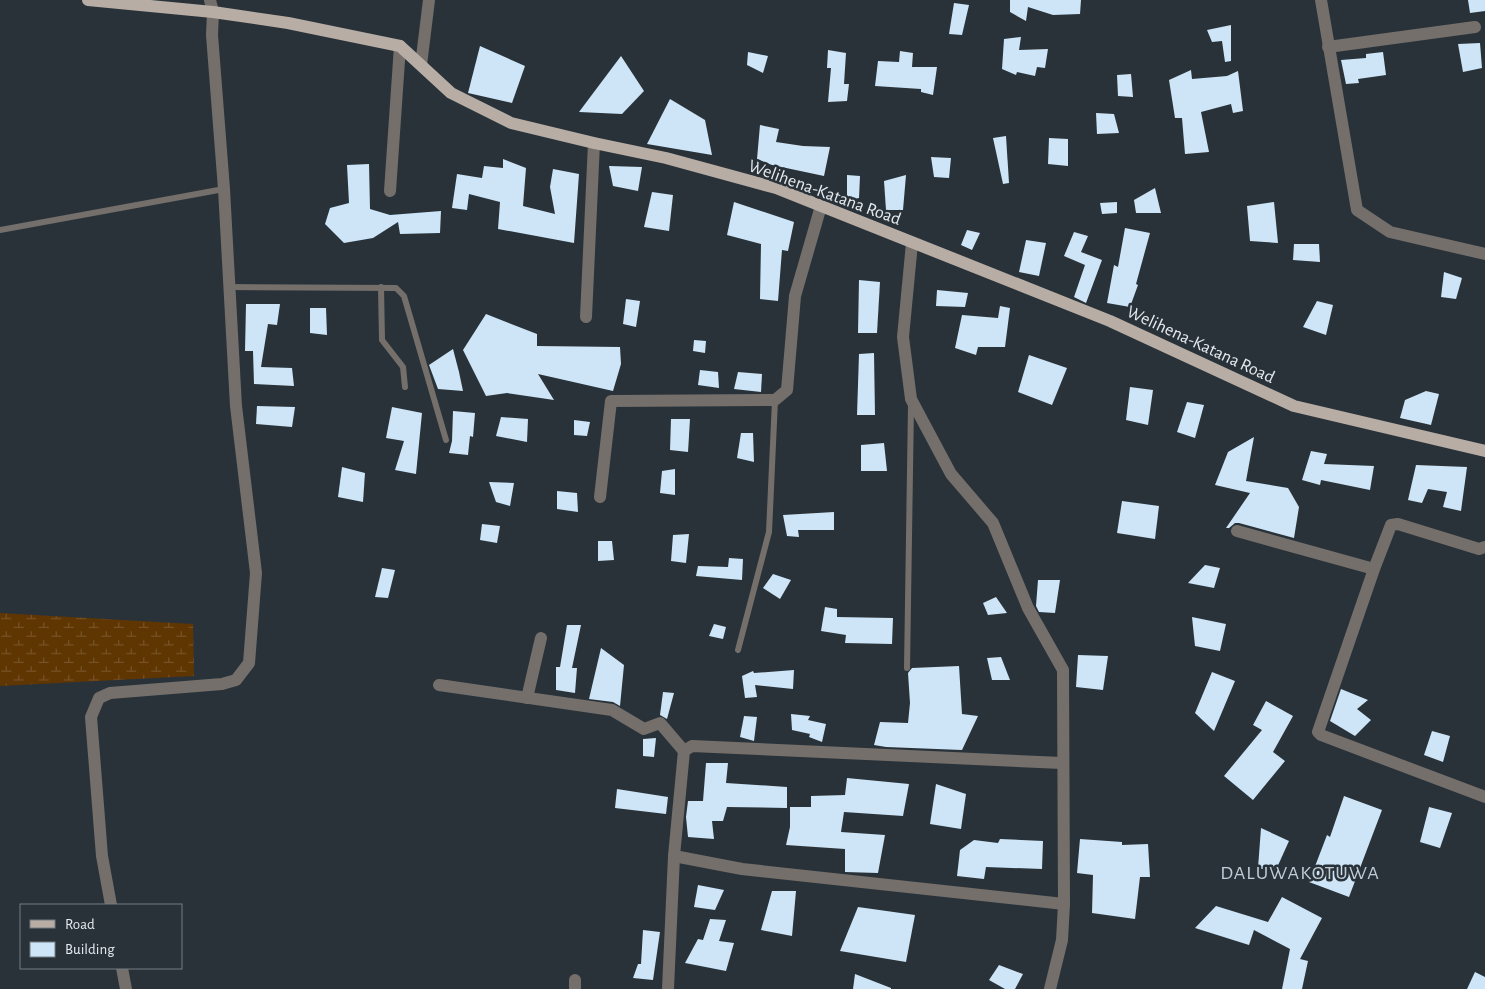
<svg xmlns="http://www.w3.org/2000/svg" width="1485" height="989" viewBox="0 0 1485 989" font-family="'Alegreya Sans',sans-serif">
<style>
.wetland{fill:url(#wetland-marsh)}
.building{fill:#cde5f7}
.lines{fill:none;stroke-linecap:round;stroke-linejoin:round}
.service{stroke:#746f6b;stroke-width:6}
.minor{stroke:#746f6b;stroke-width:12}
.primary{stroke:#b7ada5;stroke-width:12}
.labels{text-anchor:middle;stroke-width:5;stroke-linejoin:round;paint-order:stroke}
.street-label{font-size:18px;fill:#e4eaef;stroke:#293239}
.quarter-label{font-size:20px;letter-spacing:1px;fill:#c0ccd6;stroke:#293239}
</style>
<defs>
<pattern id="wetland-marsh" width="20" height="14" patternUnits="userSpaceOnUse" patternTransform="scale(1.25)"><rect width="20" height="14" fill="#5f3502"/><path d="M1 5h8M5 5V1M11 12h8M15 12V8" fill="none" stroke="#765227"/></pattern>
</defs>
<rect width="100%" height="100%" fill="#293239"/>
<!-- wetland -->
<path class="wetland" d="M0 613 193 624 194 676 0 686Z"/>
<!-- building -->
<g class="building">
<path d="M1010 0H1081L1080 14 1053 15 1028 7 1026 21 1010 12Z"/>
<path d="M1468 0H1485V11L1470 13Z"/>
<path d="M954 3 969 5 962 35 949 34Z"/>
<path d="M1231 25V61L1225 62 1222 41 1212 42 1207 30Z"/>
<path d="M1021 37 1019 50 1048 49 1045 68 1037 67 1035 76 1017 72 1016 75 1002 69 1004 39Z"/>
<path d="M1480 43 1482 68 1463 72 1458 44Z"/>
<path d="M480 46 525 66 512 103 468 93Z"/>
<path d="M828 50 846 53 844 84H849L847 101 828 102 831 68H827Z"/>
<path d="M900 51 913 53 912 67H937L933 95 921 92V89L875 86 878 61 899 62Z"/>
<path d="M748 52 768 56 763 73 747 65Z"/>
<path d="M1383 52 1386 75 1358 79 1359 83 1346 84 1341 60 1366 58V54Z"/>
<path d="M621 56 644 91 622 114 579 112Z"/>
<path d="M1191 70 1192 79 1227 76 1238 71 1243 111 1233 113 1231 104 1201 112 1209 152 1185 154 1182 118H1175L1169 80Z"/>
<path d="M1131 74 1133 97 1118 96 1117 75Z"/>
<path d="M670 99 705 120 712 155 647 144Z"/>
<path d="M1096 113 1114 114 1119 133 1097 134Z"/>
<path d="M760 125 779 129 776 142 803 146 830 147 824 176 772 165 757 159Z"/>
<path d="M1006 136 1009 183 1003 184 993 138Z"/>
<path d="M1049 138 1068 139V166L1048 164Z"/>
<path d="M931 157 951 158 949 178 934 177Z"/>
<path d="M503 159 526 168 523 206 555 214 550 187 553 169 579 174 574 243 498 229 500 202 469 194 467 210 452 208 457 174 482 178 484 166 503 168Z"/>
<path d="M369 164 370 209 390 215 441 211 440 233 400 234 398 222 373 238 344 243 325 224 330 208 349 203 347 165Z"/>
<path d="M609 166 642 167 638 191 613 186Z"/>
<path d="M847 175 860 176 859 198 847 200Z"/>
<path d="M906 175 903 210H886L884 181Z"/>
<path d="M1155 188 1161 213H1136L1134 200Z"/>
<path d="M652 192 673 195 669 231 644 227Z"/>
<path d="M734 202 794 222 788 251 782 250 778 301 760 299 761 244 727 235Z"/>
<path d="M1117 202V213L1102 214 1100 203Z"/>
<path d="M1274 202 1278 243 1250 241 1247 206Z"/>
<path d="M1125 228 1150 233 1136 284 1138 285 1130 307 1107 303 1114 265 1118 267Z"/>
<path d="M967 230 980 233 972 250 961 245Z"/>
<path d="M1074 232 1088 236 1081 252 1102 260 1086 303 1074 297 1085 265 1064 256Z"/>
<path d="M1026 240 1046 243 1039 276 1019 272Z"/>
<path d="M1294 244H1319L1320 262 1293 260Z"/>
<path d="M1444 272 1462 278 1456 299 1441 297Z"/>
<path d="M859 280 880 282 877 333H858Z"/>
<path d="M937 290 968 293 965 307 936 306Z"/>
<path d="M626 299 640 301 636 327 623 324Z"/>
<path d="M1317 301 1333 305 1326 335 1303 327Z"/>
<path d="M246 304H280L277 325 268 324 261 367 292 368 294 386 254 384 253 351H245Z"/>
<path d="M1000 306 1010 308 1005 347H978L976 355 955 348 962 315 998 318Z"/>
<path d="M310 308H326L327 335 310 333Z"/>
<path d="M486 314 537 334V346L620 347 621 364 613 391 538 374 554 400 507 393 486 396 463 350Z"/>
<path d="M694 340 706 341 705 353 693 351Z"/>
<path d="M453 349 459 372 463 391 438 389 429 365Z"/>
<path d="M874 353 875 415H857L859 354Z"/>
<path d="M1029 355 1067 368 1052 405 1018 392Z"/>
<path d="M700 370 718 372 719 388 698 385Z"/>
<path d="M738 372 762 374 761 392 734 389Z"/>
<path d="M1130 387 1153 390 1148 425 1126 420Z"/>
<path d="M1426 391 1439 394 1431 425 1400 418 1405 400Z"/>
<path d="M1187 402 1204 405 1195 438 1177 432Z"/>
<path d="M257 406 295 407 292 427 256 424Z"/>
<path d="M392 407 422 413 416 474 395 470 404 441 386 438Z"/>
<path d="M453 411 475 413 473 437 470 436 468 455 449 453 452 441Z"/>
<path d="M501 417 528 419 527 442 496 436Z"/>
<path d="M671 419H690L688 452 670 450Z"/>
<path d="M574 420 590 422 587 436 574 435Z"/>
<path d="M741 433H753L754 462 737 458Z"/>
<path d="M1254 437 1246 481 1288 488 1299 507 1294 538 1239 523H1235L1229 528H1226L1250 493 1215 485 1228 452Z"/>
<path d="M884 443 887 471H861V445Z"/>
<path d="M1311 451 1327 454 1324 464 1374 466 1370 490 1321 480 1320 485 1302 480Z"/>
<path d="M1416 465 1467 467 1461 511 1443 507 1447 492 1428 489 1422 503 1408 500Z"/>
<path d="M342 467 365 473 363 502 338 497Z"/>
<path d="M675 469V495L660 493 662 471Z"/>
<path d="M489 482 514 483 510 506 496 502Z"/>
<path d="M557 491 577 493 578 512 557 509Z"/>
<path d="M1122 501 1159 506 1155 539 1117 533Z"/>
<path d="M834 512V530H798L799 537 787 536 783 515Z"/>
<path d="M482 524 500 526 497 543 480 540Z"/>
<path d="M689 534 686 563 671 561 673 535Z"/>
<path d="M598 541H612L614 560 598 561Z"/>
<path d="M729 558 743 559 742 580 696 576 698 566 728 567Z"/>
<path d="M1205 565 1220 568 1214 588 1188 583Z"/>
<path d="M382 568 395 570 388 598 375 597Z"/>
<path d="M773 574 791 580 780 599 763 588Z"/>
<path d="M1038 580H1060L1055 613 1039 612 1036 606Z"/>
<path d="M996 597 1007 613 988 615 983 603Z"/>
<path d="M825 607 837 609V617L893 618 892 644 845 643 846 635 821 631Z"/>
<path d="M1192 617 1226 624 1220 651 1195 646Z"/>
<path d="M714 624 726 627 723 639 709 636Z"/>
<path d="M567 625H581L572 668H577L575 693 556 690V667H560Z"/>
<path d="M601 648 624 665 620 706 613 702 589 699Z"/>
<path d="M1078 655 1108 656 1103 690 1076 687Z"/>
<path d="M1001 657 1010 680H992L987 658Z"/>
<path d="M959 666 962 714 978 716 962 750 886 747 874 745 880 722 908 723 910 703 908 673 912 668Z"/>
<path d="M794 670 793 689 755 685 757 697 745 698 742 676 753 671 754 673Z"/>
<path d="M1212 672 1235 681 1214 731 1195 713Z"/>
<path d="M1341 689 1368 700 1357 709 1371 720 1355 736 1330 721Z"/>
<path d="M663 692 674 693 667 719 660 715Z"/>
<path d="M1266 701 1293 716 1273 752 1285 761 1253 800 1224 776 1262 730 1253 725Z"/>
<path d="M791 714 810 716 808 720 826 724 822 742 809 737 810 734 792 730Z"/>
<path d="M744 716 757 717 754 741 740 737Z"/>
<path d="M1432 731 1450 736 1443 762 1424 755Z"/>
<path d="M656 738 654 757 643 756V739Z"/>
<path d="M706 763H728L726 783 787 787V808L727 807 723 821H712L714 839 688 837 686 817 688 801H703Z"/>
<path d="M847 778 909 784 903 816 844 812 841 832 885 835 878 873 845 872V849L786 845 790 827V807H811V796L845 795Z"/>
<path d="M936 784 966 794 961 829 930 824Z"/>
<path d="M617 789 668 797 666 814 615 808Z"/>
<path d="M1344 796 1382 810 1349 897 1309 882 1327 835 1330 837Z"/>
<path d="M1429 807 1452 813 1440 848 1420 842Z"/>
<path d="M1261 828 1289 841 1275 872 1258 868Z"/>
<path d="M1000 839 1043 841 1042 869 986 867 984 879 957 876 960 850 974 840 998 843Z"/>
<path d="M1080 839 1122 842V845L1148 844 1150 877H1140L1135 919 1092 913 1093 875 1077 873Z"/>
<path d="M698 885 724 890 715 910 694 907Z"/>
<path d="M772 891H796L792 936 761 930Z"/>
<path d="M1282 897 1322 918 1300 959 1308 961 1302 989H1282L1290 949 1254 930 1249 945 1195 928 1216 906 1268 922Z"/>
<path d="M858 907 915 915 906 962 840 951Z"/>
<path d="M710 919 726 920 719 941 734 943 726 971 685 963 698 939 703 940Z"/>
<path d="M643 930 660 932 653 980 633 978 638 964H641Z"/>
<path d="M999 965 1023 974 1015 989H1005L989 980Z"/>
<path d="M1475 972 1485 977V989H1467Z"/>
<path d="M855 974 891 988V989H853Z"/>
</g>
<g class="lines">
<!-- service -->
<g class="service">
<path d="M0 230 224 189"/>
<path d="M229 287 396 288 404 296 446 440"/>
<path d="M381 287 382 340 403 367 405 387"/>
<path d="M738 650 769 532 775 400"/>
<path d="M907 668 911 405"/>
</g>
<!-- minor -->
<g class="minor">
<path d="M1321 0 1357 210 1390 232 1485 254"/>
<path d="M1328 47 1475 27"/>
<path d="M421 65 429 0"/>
<path d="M390 191 400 46"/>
<path d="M912 243 903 337 911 399 951 474 993 523 1028 608 1063 670 1064 904 1062 940 1050 989"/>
<path d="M586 317 594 143"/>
<path d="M600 497 611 401 775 400 787 390 795 296 821 206"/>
<path d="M1237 531 1374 569"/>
<path d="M1485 547 1479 549 1398 524 1391 525 1374 569 1318 732 1321 735 1485 797"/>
<path d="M439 685 612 710 644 729 660 723 684 751"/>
<path d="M527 698 541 638"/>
<path d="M674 856 742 869 1064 904"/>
<path d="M111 905 102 856 91 717 99 698 110 693 222 684 236 680 249 663 256 573 236 406 224 189 212 35 213 12 210 0"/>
<path d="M122 968 126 989"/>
<path d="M575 980V989"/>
<path d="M668 989 674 856 684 751 692 746 1062 763"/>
</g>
<!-- primary -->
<path class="primary" d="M88 0 213 12 288 23 400 46 451 93 511 123 594 143 666 158 776 188 1110 321 1294 406 1485 451"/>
</g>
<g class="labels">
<!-- street labels -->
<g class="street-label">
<text transform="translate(825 192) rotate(20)" y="6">Welihena-Katana Road</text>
<text transform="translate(1201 344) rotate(25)" y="6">Welihena-Katana Road</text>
</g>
<!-- quarter labels -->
<g class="quarter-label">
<text x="1300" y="879">DALUWAKOTUWA</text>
</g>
</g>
<!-- legend -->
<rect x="20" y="904" width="162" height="65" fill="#293239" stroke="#747c82"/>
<rect x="30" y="920" width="25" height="8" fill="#b7ada5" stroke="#747c82"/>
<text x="65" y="929" font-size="15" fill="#e4eaef">Road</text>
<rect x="30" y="942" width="25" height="15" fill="#cde5f7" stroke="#747c82"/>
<text x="65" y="954" font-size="15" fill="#e4eaef">Building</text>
</svg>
